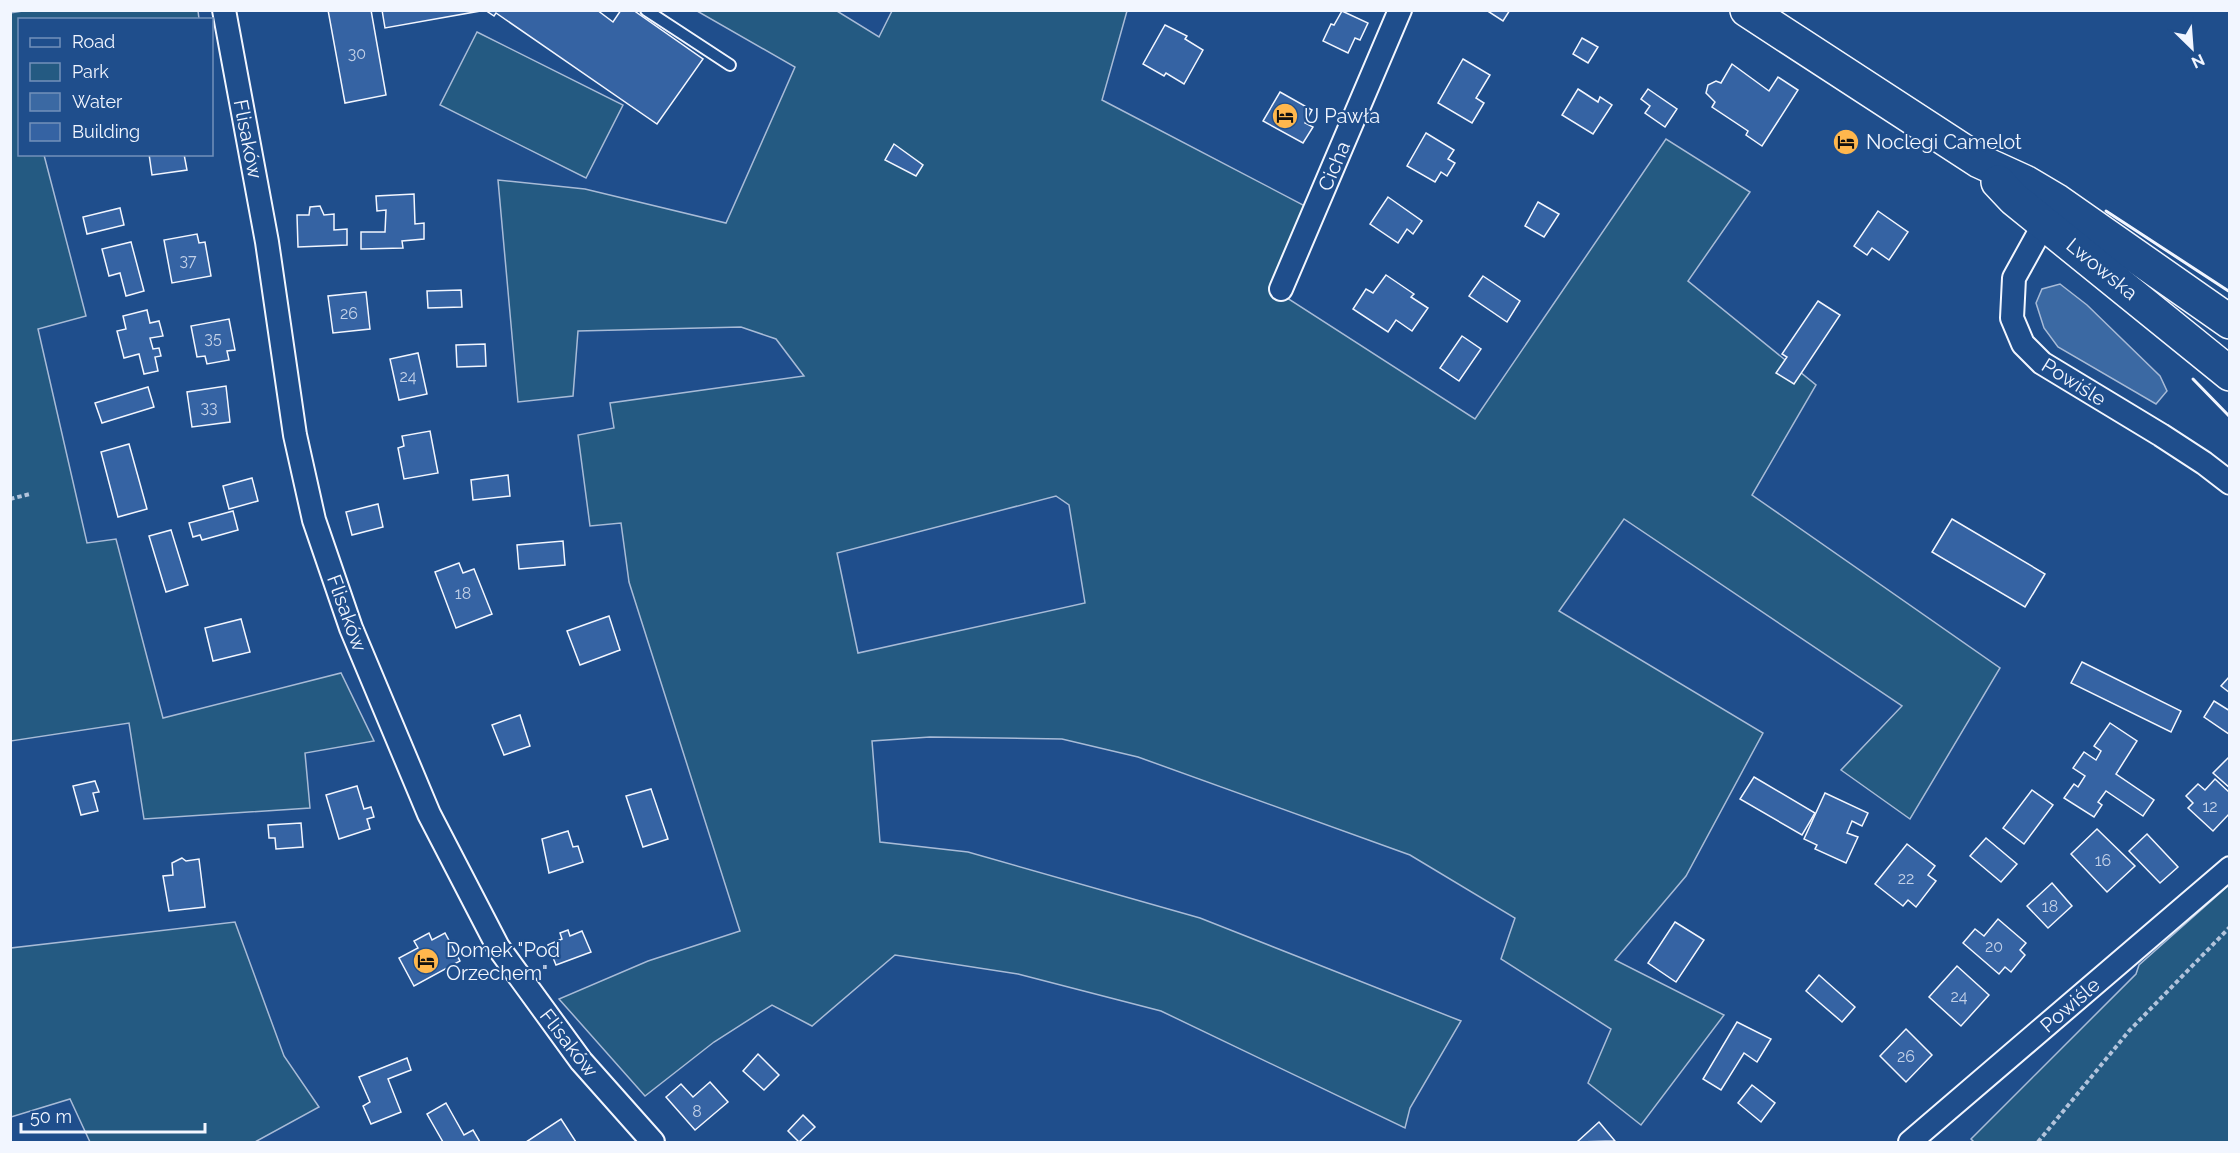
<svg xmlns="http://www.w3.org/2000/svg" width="2240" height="1153" viewBox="0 0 2240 1153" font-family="Raleway,sans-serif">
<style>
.green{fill:#245a82;stroke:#a8bbd7;stroke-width:1.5;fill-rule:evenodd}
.water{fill:#3b69a3;stroke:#a8bbd7;stroke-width:1.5}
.building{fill:#3563a3;stroke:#f2f6ff;stroke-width:1.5}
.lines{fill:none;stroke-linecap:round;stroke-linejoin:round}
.lane-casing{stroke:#f2f6ff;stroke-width:14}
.street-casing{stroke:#f2f6ff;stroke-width:26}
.primary-casing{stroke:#f2f6ff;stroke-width:36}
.path{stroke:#b3c4dc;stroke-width:4;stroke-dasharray:4.5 3;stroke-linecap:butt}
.lane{stroke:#1f4e8c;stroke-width:10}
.street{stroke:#1f4e8c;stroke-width:22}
.primary{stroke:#1f4e8c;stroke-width:33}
.wall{stroke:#f2f6ff;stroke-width:3}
.labels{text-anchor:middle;stroke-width:4.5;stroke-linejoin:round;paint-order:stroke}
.number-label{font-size:16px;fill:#c3d1e8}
.poi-label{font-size:20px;fill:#f2f6ff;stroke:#1f4e8c;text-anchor:start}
.street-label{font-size:20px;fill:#f2f6ff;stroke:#1f4e8c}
</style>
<rect width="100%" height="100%" fill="#1f4e8c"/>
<!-- green -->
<g class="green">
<path d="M29 10 198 11 199 19 20 20V154L44 155 86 316 38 329 87 543 116 539 163 718 341 673 374 741 305 753 310 808 144 819 129 723 11 741 10 13Z"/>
<path d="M697 11H837L879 37 892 11H1127L1102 100 1305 206 1273 278 1287 298 1475 419 1666 139 1750 192 1688 281 1816 385 1752 495 2000 668 1910 819 1841 770 1902 706 1624 519 1559 611 1763 733 1686 876 1615 960 1724 1015 1641 1125 1588 1083 1611 1029 1501 959 1515 918 1410 855 1138 757 1062 739 930 737 872 741 880 842 968 852 1200 918 1461 1021 1410 1108 1405 1128 1161 1011 1018 974 895 955 812 1026 772 1005 714 1042 645 1096 559 999 648 961 740 931 629 582 621 523 590 526 578 435 614 428 610 403 804 376 776 339 741 327 578 331 573 396 518 402 498 180 585 189 726 223 795 67ZM1056 496 1069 505 1085 603 858 653 837 553Z"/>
<path d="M477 32 623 105 586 178 440 105Z"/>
<path d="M2229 885V1142H1974L1971 1139 2136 974 2139 965Z"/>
<path d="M235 922 284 1056 319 1107 255 1142H90L70 1099 11 1117V948Z"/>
</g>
<!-- water -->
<path class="water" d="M2060 284 2087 305 2160 376 2167 391 2156 404 2058 347 2044 328 2036 303 2042 289Z"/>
<!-- building -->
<g class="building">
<path d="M328 10H371L386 95 345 103Z"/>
<path d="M382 10H480V11L385 28Z"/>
<path d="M485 10H597L613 22 621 10H633L703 59 657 124 496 13 494 16Z"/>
<path d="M1486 10H1510L1503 21Z"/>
<path d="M1342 11 1368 23 1360 40 1355 38 1348 53 1323 41 1331 24 1334 25Z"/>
<path d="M1165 25 1187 36 1185 39 1203 50 1184 84 1166 73 1164 76 1143 64Z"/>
<path d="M1582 38 1598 47 1588 63 1573 54Z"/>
<path d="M1463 59 1490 75 1476 98 1484 103 1472 123 1438 103Z"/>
<path d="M1732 64 1769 91 1778 77 1798 90 1762 146 1746 135 1748 131 1712 107 1715 102 1706 93 1708 85 1716 81 1721 83Z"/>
<path d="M1578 89 1598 102 1600 97 1612 105 1593 134 1562 115Z"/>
<path d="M1648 89 1677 109 1665 127 1645 113 1650 106 1641 99Z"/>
<path d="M1280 92 1312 110 1305 123 1313 127 1303 143 1263 121Z"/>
<path d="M1426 133 1454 150 1448 159 1455 163 1447 176 1441 172 1435 182 1407 166Z"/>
<path d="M894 144 923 165 916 176 885 160Z"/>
<path d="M149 154H184L187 170 152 175Z"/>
<path d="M414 194 415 224 424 223V239L402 241 403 248 361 249V232H385L386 210 377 211 376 196Z"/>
<path d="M1388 197 1422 221 1413 234 1407 229 1398 243 1370 224Z"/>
<path d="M1538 202 1559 214 1544 237 1525 226Z"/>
<path d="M320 206 324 215 334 214V230L347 229V245L298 247 297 215H309L310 207Z"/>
<path d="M120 208 124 225 87 234 83 217Z"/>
<path d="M1878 211 1908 232 1889 260 1872 248 1867 255 1854 246Z"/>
<path d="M197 234 199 243 205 242 211 276 172 283 164 240Z"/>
<path d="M131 242 144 291 126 296 120 273 109 276 102 249Z"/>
<path d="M1386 275 1414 294 1411 297 1428 308 1412 331 1396 320 1388 332 1353 309 1366 289 1373 293Z"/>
<path d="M1483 276 1520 301 1507 322 1469 296Z"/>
<path d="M461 290 462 307 428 308 427 291Z"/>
<path d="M366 292 370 329 333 333 328 296Z"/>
<path d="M1818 301 1840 315 1794 384 1776 373 1787 357 1782 354Z"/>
<path d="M147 310 150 323 159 321 163 336 150 338 153 349 159 348 161 356 155 357 158 371 144 374 139 354 124 358 117 331 126 329 123 316Z"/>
<path d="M229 319 235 350 227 351 229 360 207 364 205 356 197 357 191 326Z"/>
<path d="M1462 336 1481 349 1459 381 1440 368Z"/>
<path d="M485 344 486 366 457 367 456 345Z"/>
<path d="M418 353 427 394 399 400 390 359Z"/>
<path d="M226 386 230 422 192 427 187 392Z"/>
<path d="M148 387 154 407 102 423 95 403Z"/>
<path d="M430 431 438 473 404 479 398 448 404 446 402 436Z"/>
<path d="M129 444 147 509 118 517 101 452Z"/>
<path d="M508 475 510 496 473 500 471 480Z"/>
<path d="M252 478 258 501 229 509 223 486Z"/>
<path d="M378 504 383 527 352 535 346 512Z"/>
<path d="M233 511 238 530 202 540 200 535 193 537 189 523Z"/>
<path d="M1952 519 2045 574 2025 607 1932 552Z"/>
<path d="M171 530 188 585 166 592 149 536Z"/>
<path d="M563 541 565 565 519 569 517 545Z"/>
<path d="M459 563 463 573 474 569 492 614 456 628 435 572Z"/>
<path d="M609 616 620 650 580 665 567 631Z"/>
<path d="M241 619 250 652 213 661 205 628Z"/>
<path d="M2082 662 2181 711 2171 732 2071 683Z"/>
<path d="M2230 676V693L2221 686Z"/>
<path d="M2214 701 2230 711 2229 734 2204 717Z"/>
<path d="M520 715 530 746 504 755 492 725Z"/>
<path d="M2110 723 2137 741 2116 774 2154 800 2143 816 2106 791 2098 802 2102 805 2094 817 2064 798 2074 784 2078 787 2085 776 2073 768 2084 752 2096 760 2101 751 2094 746Z"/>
<path d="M2230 756V788L2213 773Z"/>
<path d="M1754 777 1815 813 1802 835 1740 799Z"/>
<path d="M2215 779 2230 793V813L2213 831 2188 808 2193 803 2186 796 2198 784 2205 790Z"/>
<path d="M95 781 99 792 93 793 98 811 81 815 73 786Z"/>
<path d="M357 786 364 809 371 807 374 817 367 819 370 829 339 839 326 795Z"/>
<path d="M651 789 668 839 643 847 626 796Z"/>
<path d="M2032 790 2053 805 2024 844 2003 828Z"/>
<path d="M1825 793 1868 813 1862 826 1852 821 1847 833 1858 837 1846 863 1815 849 1817 845 1804 839Z"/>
<path d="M301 823 303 847 276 849 275 838H269L268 825Z"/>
<path d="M2097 829 2135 866 2107 892 2071 854Z"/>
<path d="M568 831 573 847 578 846 583 862 549 873 542 839Z"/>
<path d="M2147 834 2178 867 2160 883 2129 851Z"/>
<path d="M1986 838 2017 864 2001 882 1970 856Z"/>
<path d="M1907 844 1935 866 1928 875 1936 881 1916 907 1908 900 1903 906 1875 884Z"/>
<path d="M182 858 186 861 199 859 205 907 169 911 163 876 173 875 172 863Z"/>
<path d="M2052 883 2072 906 2048 928 2027 906Z"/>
<path d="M1998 919 2026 943 2020 950 2025 955 2011 972 2005 967 1999 974 1963 943 1975 929 1984 936Z"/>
<path d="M1675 922 1704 940 1676 982 1648 963Z"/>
<path d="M568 930 570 936 582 931 591 952 556 965 548 945 562 939 560 933Z"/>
<path d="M429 933 432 940 445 933 460 961 414 986 399 958 418 948 414 941Z"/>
<path d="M1957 966 1989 995 1961 1026 1929 997Z"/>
<path d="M1819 975 1855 1007 1842 1022 1806 991Z"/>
<path d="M1737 1022 1771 1039 1757 1062 1744 1053 1721 1090 1703 1079Z"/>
<path d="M1906 1029 1932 1055 1906 1082 1880 1056Z"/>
<path d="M758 1054 779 1075 764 1090 743 1071Z"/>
<path d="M407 1058 411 1070 388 1079 401 1112 371 1124 363 1106 370 1102 359 1077Z"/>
<path d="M710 1082 728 1102 695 1130 666 1097 681 1084 693 1097Z"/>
<path d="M1752 1085 1775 1103 1761 1122 1738 1103Z"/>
<path d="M446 1103 464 1135 473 1130 480 1142H443L427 1114Z"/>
<path d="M803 1115 815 1127 799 1142 788 1131Z"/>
<path d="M561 1119 576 1142H526Z"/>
<path d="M1599 1122 1615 1141 1577 1142Z"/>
</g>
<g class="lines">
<!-- lane casing -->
<g class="lane-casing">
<path id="lane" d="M646 10 730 65"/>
</g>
<!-- street casing -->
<g class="street-casing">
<g id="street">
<path d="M224 10 267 242 295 435 314 520 351 628 429 814 498 947 581 1061 653 1142"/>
<path d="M2051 211 2014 278 2012 318 2023 344 2042 363 2161 435 2204 463 2230 483"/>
<path d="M1281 289 1400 10"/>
<path d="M1910 1142 2230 868"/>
</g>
</g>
<!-- primary casing -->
<g class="primary-casing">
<g id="primary">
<path d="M1747 10 1979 161 2025 182 2057 201 2230 322"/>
<path d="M1998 182 2014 199 2230 374"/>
</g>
</g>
<!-- path -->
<g class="path">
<path d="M10 499 30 494"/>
<path d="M2038 1142 2129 1031 2230 927"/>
</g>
<!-- lane -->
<use href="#lane" class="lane"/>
<!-- street -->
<use href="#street" class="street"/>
<!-- primary -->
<use href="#primary" class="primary"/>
<!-- wall -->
<g class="wall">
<path d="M2106 211 2230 292"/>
<path d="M2193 379 2230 417"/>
</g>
</g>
<!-- icons -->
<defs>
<g id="hotel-disc" transform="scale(1.35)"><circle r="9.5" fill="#ffb74d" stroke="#1f4e8c"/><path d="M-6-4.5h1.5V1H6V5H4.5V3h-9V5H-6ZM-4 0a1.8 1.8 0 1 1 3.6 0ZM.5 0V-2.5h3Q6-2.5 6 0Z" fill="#111"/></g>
</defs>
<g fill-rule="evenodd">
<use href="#hotel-disc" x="1285" y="116"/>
<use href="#hotel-disc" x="1846" y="142"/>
<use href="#hotel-disc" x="426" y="961"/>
</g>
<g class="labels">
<!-- number labels -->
<g class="number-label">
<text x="357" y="59">30</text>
<text x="188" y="266">37</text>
<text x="349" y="319">26</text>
<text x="213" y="344">35</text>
<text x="408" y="382">24</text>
<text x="209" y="413">33</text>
<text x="463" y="599">18</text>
<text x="2210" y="812">12</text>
<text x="2103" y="866">16</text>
<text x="1906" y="884">22</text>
<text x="2050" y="912">18</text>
<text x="1994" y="952">20</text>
<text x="1959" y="1002">24</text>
<text x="1906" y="1062">26</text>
<text x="697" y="1117">8</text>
</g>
<!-- poi labels -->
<g class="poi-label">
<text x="1304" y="123">U Pawła</text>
<text x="1866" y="149">Noclegi Camelot</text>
<text x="446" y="957">Domek "Pod<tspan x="446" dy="23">Orzechem"</tspan></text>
</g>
<!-- street labels -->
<g class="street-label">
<text transform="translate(248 139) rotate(79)" y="7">Flisaków</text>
<text transform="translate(1334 166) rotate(-67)" y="7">Cicha</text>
<text transform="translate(2102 269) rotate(39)" y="7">Lwowska</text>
<text transform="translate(2074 382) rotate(32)" y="7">Powiśle</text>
<text transform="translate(347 613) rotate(70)" y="7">Flisaków</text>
<text transform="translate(2070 1005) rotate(-41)" y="7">Powiśle</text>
<text transform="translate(569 1043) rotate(52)" y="7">Flisaków</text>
</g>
</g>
<!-- border -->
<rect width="2240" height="1153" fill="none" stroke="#f2f6ff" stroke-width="24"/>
<!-- legend -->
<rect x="18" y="18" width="195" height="138" fill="#1f4e8c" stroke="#7391ba" stroke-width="1.5"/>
<rect x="30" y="38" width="30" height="9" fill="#1f4e8c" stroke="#7391ba" stroke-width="1.5"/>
<text x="72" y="48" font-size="18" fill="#f2f6ff">Road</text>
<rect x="30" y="63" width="30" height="18" fill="#245a82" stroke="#7391ba" stroke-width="1.5"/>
<text x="72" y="78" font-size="18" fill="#f2f6ff">Park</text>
<rect x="30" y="93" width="30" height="18" fill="#3b69a3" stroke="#7391ba" stroke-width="1.5"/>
<text x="72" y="108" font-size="18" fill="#f2f6ff">Water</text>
<rect x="30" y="123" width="30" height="18" fill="#3563a3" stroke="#7391ba" stroke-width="1.5"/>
<text x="72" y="138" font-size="18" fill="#f2f6ff">Building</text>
<!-- north arrow -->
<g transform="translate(2192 48) rotate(155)" stroke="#1f4e8c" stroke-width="4.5" paint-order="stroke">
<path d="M0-4.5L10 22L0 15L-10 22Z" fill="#f2f6ff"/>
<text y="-9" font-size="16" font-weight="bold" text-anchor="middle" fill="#f2f6ff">N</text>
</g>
<!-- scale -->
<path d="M21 1123v9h184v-9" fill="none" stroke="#f2f6ff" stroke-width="3"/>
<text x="30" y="1123" font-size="18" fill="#f2f6ff" stroke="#1f4e8c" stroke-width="4.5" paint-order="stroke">50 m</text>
</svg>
